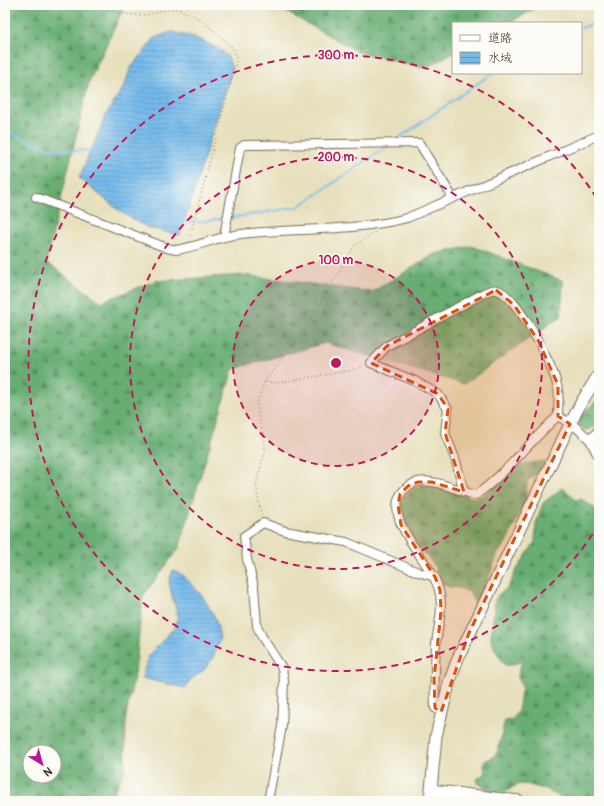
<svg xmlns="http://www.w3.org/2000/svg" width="604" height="806" viewBox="0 0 604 806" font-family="Pangolin,'Klee One',sans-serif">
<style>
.forest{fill:url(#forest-firs);stroke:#526c48;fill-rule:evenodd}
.water{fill:url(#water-rules);stroke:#587284}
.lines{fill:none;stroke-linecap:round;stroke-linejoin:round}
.stream{stroke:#74baeb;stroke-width:2}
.street-casing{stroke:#776a56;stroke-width:10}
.secondary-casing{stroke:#776a56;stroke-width:13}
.path{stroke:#776a56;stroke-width:1;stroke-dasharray:1 3;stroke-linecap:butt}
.street{stroke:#fff;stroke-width:8}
.secondary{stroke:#fff;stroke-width:11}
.marked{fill:#d7540e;fill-opacity:0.2;stroke:#d7540e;stroke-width:3;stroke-dasharray:8 5;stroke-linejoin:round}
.ring{fill:none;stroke:#c2185b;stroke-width:2;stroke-dasharray:7 5}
.centre{fill:#c2185b;stroke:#fdfcf7;stroke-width:2}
.ring-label{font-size:12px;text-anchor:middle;font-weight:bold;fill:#c2185b;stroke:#fdfcf7;stroke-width:3;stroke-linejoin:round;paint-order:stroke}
</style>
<defs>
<pattern id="forest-firs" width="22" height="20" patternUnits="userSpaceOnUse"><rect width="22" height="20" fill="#68ad73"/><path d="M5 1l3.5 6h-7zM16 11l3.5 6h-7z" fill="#578d5e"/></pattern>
<pattern id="water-rules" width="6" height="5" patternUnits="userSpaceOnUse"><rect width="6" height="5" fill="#74baeb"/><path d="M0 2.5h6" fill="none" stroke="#6097be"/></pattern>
</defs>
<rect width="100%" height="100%" fill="#fdfcf7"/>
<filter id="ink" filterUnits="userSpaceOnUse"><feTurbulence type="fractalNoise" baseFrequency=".025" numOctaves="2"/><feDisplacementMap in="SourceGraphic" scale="8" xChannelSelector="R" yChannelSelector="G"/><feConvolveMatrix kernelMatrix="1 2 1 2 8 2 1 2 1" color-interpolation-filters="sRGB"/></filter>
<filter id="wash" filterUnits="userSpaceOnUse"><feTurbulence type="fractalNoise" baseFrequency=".012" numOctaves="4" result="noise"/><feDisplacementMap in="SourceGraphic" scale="16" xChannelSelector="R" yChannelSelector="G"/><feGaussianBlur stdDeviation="0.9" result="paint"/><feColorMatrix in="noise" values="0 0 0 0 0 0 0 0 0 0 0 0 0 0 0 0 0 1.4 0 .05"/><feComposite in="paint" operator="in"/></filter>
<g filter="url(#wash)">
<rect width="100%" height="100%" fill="#e7e0bd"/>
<!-- forest -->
<g class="forest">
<path d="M5 5H125L89 82 46 262 101 302 155 281 243 275 372 292 435 254 472 246 563 281 561 316 464 384 325 343 233 369 179 548 143 596 135 673 126 715 125 770 109 801H37L25 797 22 801H5ZM30 752H54V776H30Z"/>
<path d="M263 5H534L533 10 509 23H453V53L426 68 358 52 285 11Z"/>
<path d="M599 398V425L588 430 583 429 579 425C579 414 592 406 599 398Z"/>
<path d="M545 461C541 471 535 476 527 481L526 500 505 544 497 554 494 564 477 605 472 599 470 592 459 588 449 587 443 584 434 565 410 537 402 515 401 505 404 496 410 491 422 485 435 487 475 498 484 495 512 468 529 463Z"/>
<path d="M562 488 570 494 576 500 581 499 599 511V801H569L551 793 547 789C538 789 532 784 523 784 517 784 513 787 509 790 497 797 486 789 477 782L478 778 485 773 484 764 485 761C488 759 492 758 494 756 501 749 501 731 505 721L513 719 518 711 522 687 518 677 519 669 523 660 512 665H505L495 650 491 638 495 600 500 593 507 589 516 571 535 542 536 523 543 503Z"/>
</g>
<!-- water -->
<g class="water">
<path d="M171 32 194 37 221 50 228 57 232 69 180 235 148 228 121 212 79 178 106 115 125 85 130 69 155 38Z"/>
<path d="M173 570 184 576 203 597 214 616 218 628 220 639 213 657 204 670 191 679 185 688 142 678 148 656 175 627 178 615 172 596 169 581Z"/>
</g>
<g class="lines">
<!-- stream -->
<g class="stream">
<path d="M581 28 599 22"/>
<path d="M5 129C22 140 44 148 65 150 74 151 84 150 94 150"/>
<path d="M396 140 493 73"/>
<path d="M230 218 298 207 388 146"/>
<path d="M183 220 184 222H201L225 218"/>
</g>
</g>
</g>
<g filter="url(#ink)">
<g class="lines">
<!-- street casing -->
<g class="street-casing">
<g id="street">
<path d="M36 197 167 248 176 250C198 247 218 236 241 234 296 228 353 232 407 218L599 135"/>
<path d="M224 237 240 148 244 145 419 143 453 198"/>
<path d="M590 440 599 429"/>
<path d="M464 492 456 461 445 433 448 409 438 394 415 381 371 363 387 346 482 294C487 292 491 288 497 290 517 295 553 365 557 385 560 394 558 406 558 416"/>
<path d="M441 712 435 708C434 687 435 666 436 644 438 626 444 608 439 590 433 562 378 518 404 490 411 482 422 480 432 482 446 484 462 492 476 495 507 473 530 441 558 416L577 428 590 440 599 458"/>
<path d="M268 801 282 726 284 681 282 668 262 637 257 626 254 587 247 559 244 536 263 523 285 531 346 542 418 572 435 577"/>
</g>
</g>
<!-- secondary casing -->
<g class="secondary-casing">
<g id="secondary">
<path d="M431 790 519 801"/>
<path d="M430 801 436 736 449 683 458 658 570 424 581 403 599 374"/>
</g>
</g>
<!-- path -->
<g class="path">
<path d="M93 5C109 10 126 16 144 15 154 14 166 8 176 9 195 13 207 25 220 36 224 40 230 44 233 49 236 53 236 59 236 63L189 239"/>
<path d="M5 185 28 194"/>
<path d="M266 382 276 383 349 371 364 366"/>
<path d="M261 515 256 483 265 452V440L258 415 257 404 259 396 265 381 310 321 355 245 375 232"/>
<path d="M218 801 225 798 240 801"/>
</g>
<!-- street -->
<use href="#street" class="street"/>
<!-- secondary -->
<use href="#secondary" class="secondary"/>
</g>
</g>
<!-- marked area -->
<path class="marked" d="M496 290 514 305 538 340 558 385V416L570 424 469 633 441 712 435 708 434 679 441 611 440 590 435 577 401 525 398 505 400 494 408 486 418 482H432L464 492 445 433 448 409 438 394 371 363 387 346Z"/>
<!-- distance rings -->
<circle cx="336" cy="363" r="103" fill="#c2185b" fill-opacity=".12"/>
<g class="ring">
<circle cx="336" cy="363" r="103"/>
<circle cx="336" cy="363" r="206"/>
<path d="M599 524A308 308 0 1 1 599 202"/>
</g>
<circle cx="336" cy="363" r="6" class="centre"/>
<g class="ring-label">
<text x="336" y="59">300 m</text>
<text x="336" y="161">200 m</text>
<text x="336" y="264">100 m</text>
</g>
<!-- margin -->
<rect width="604" height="806" fill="none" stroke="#fdfcf7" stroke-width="20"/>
<!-- legend -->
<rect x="452" y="22" width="130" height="52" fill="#fdfcf7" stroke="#afa8a0"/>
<rect x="460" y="35" width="20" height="6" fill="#ffffff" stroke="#afa8a0"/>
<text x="488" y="42" font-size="12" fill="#3b2a1e">道路</text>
<rect x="460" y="52" width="20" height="12" fill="url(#water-rules)" stroke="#afa8a0"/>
<text x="488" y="62" font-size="12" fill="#3b2a1e">水域</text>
<!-- north arrow -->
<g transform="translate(42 764) rotate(143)"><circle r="19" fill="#fdfcf7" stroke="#afa8a0"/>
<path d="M0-3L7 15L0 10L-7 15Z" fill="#b5179e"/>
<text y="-6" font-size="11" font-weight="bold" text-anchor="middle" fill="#3b2a1e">N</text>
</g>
</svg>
